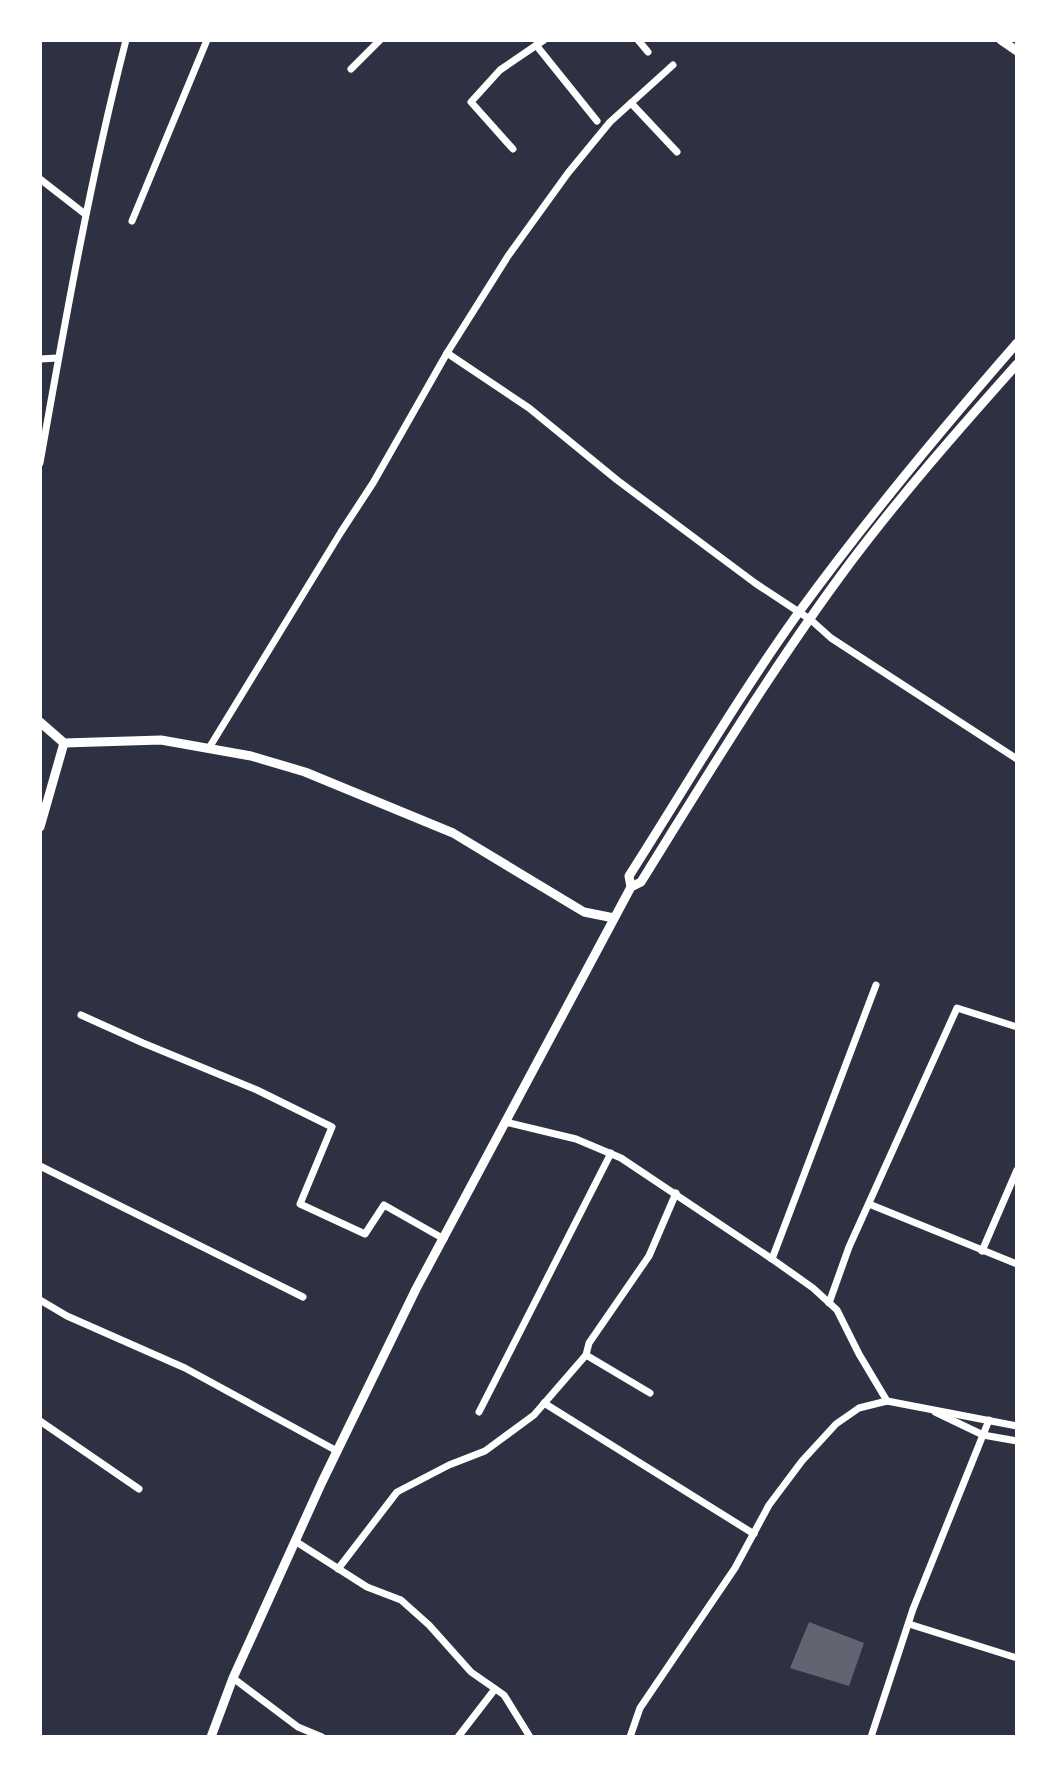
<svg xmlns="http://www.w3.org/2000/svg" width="1057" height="1777" viewBox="0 0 1057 1777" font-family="'Fira Sans',sans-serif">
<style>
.building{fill:#626471}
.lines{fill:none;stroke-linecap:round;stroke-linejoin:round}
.minor{stroke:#fff;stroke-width:7}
.tertiary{stroke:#fff;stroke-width:9}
</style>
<rect width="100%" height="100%" fill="#2d3142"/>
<!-- building -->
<path class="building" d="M809 1622 864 1643 849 1686 790 1668Z"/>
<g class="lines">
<!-- minor -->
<g class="minor">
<path d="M638 40 648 52"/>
<path d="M536 45 597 121"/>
<path d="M351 69 380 40"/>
<path d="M631 103 677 152"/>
<path d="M513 149 471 102 500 70 544 40"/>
<path d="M40 179 85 214"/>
<path d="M132 221 207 40"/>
<path d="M447 353 529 408 617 480 755 583 811 620 831 638 1017 759"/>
<path d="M40 359 58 358"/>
<path d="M40 463C65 321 90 180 126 40"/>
<path d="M209 748 341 532 373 483 447 353 508 256 568 173 610 122 673 65"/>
<path d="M81 1015 143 1043 257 1090 332 1127 300 1204 365 1234 384 1205 444 1239"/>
<path d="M505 1122 576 1139 621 1158 772 1259 813 1288 837 1310 859 1354 887 1401"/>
<path d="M40 1166 303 1297"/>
<path d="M869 1204 1017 1264"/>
<path d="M982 1251 1017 1170"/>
<path d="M772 1259 876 985"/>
<path d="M40 1300 67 1316 185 1368 337 1451"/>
<path d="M829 1303 849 1247 957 1008 1017 1027"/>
<path d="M650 1393 586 1355 589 1343 649 1256 676 1193"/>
<path d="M544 1403 754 1534"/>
<path d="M479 1412 611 1153"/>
<path d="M935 1412 983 1435 1017 1441"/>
<path d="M40 1421 139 1489"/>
<path d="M295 1541 367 1587 401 1600 429 1625 471 1672 504 1695 530 1737"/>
<path d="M338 1569 397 1492 449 1465 485 1451 534 1415 586 1355"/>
<path d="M909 1624 1017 1658"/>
<path d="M233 1678 298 1727 322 1737"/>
<path d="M458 1737 495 1689"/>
<path d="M630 1737 640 1708 735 1568 769 1505 802 1461 836 1424 859 1408 887 1401 1017 1426"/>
<path d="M871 1737 913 1609 989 1420"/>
</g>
<!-- tertiary -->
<g class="tertiary">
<path d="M1001 40 1017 51"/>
<path d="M40 722 64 743 161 740 251 756 305 772 453 833 584 912 614 918"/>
<path d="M40 827 64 743"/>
<path d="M631 887 629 876C685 788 738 697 799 612 867 519 941 430 1017 343"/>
<path d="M211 1737 233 1678 322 1482 416 1289 631 887 641 882C708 774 774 665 850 563 902 494 959 429 1017 364"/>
</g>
</g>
<!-- border -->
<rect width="1057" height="1777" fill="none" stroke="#ffffff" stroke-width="84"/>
</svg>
